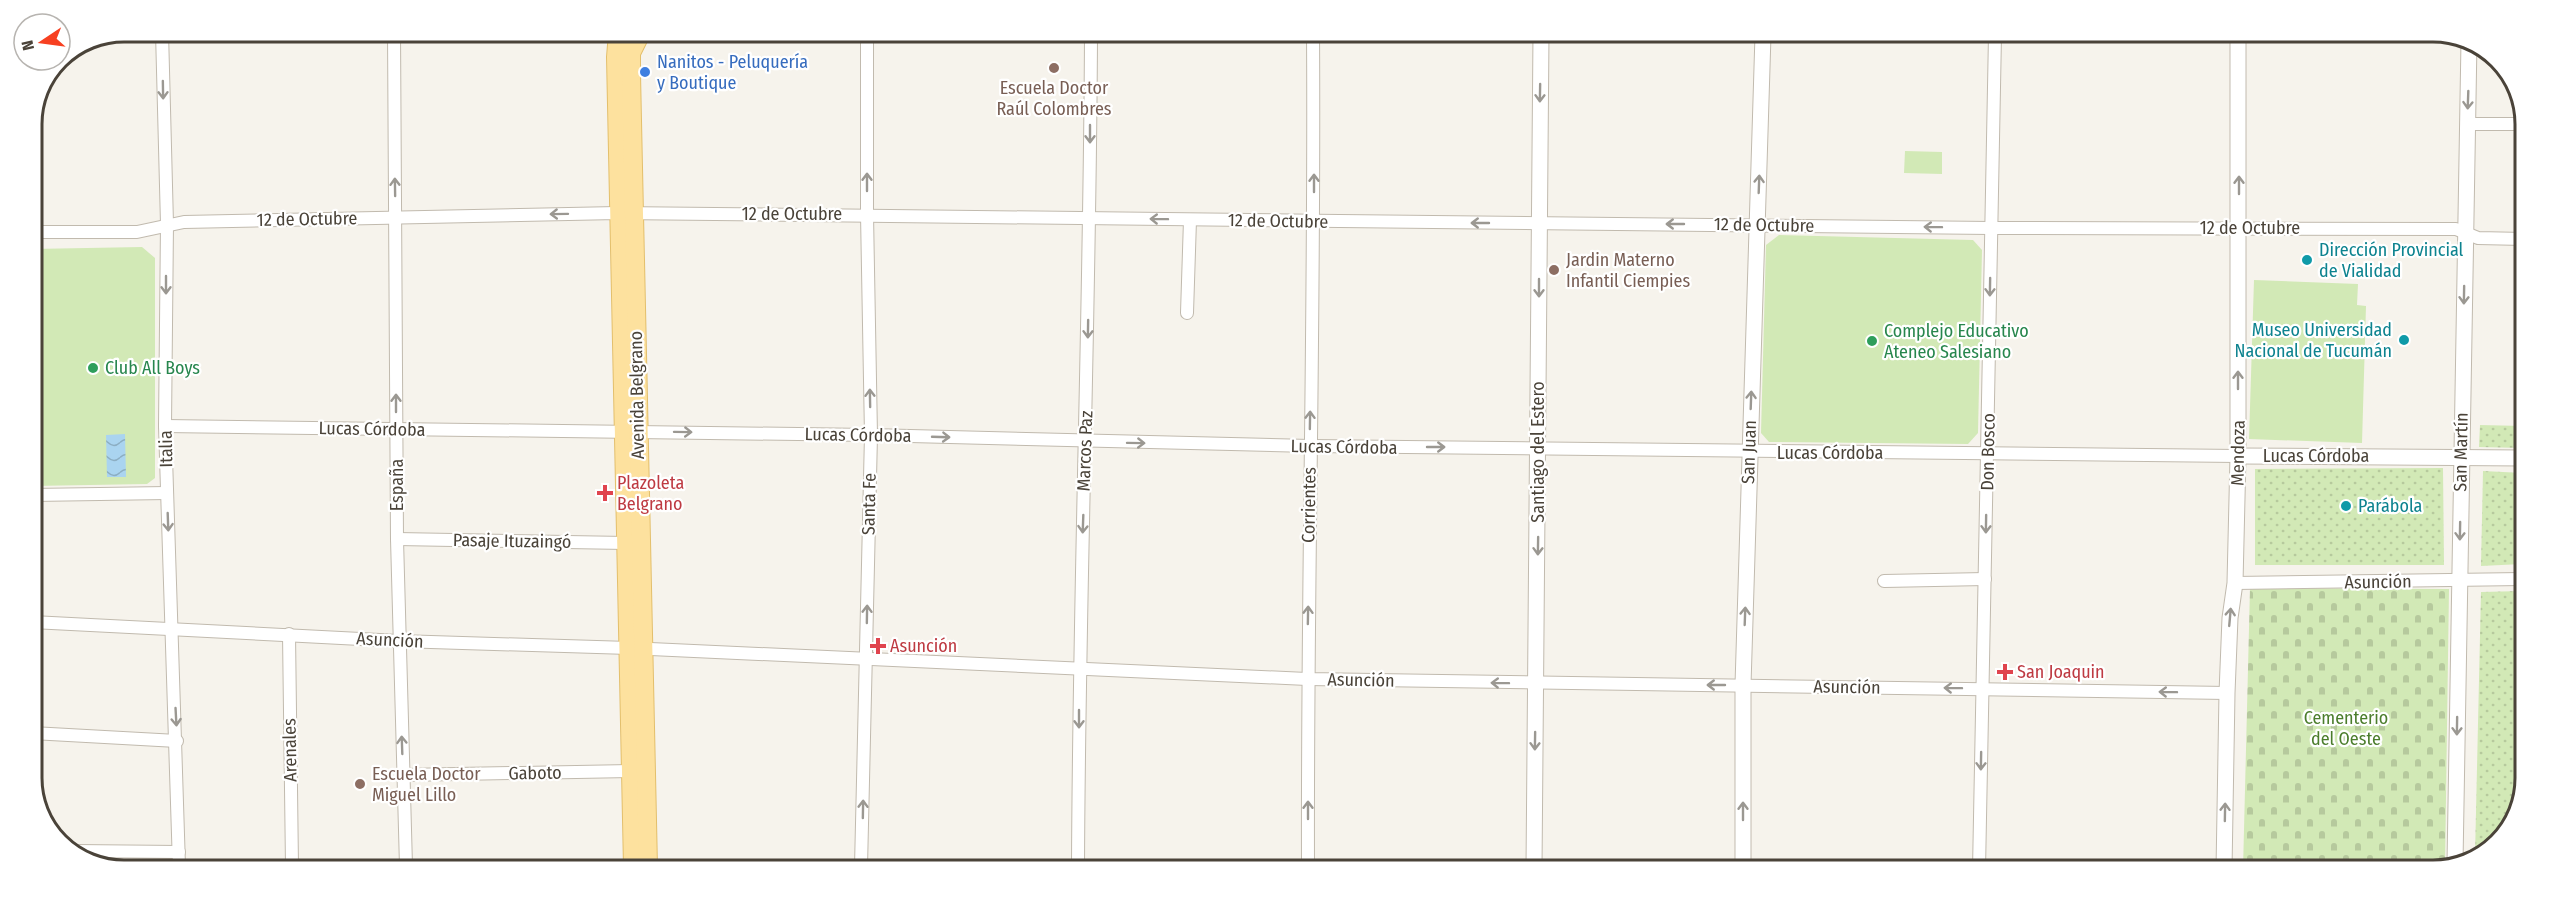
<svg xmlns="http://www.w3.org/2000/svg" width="2557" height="902" viewBox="0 0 2557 902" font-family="'Fira Sans Condensed',sans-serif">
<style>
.grass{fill:#d2e9b6}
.cemetery{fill:url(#cemetery-stones)}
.park{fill:url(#park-dots)}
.water{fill:url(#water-waves)}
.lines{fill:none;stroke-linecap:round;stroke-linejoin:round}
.minor-casing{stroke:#c1baae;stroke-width:14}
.tertiary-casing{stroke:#c1baae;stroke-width:17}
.primary-casing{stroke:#e3bf6c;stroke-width:20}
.minor{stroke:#fff;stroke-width:12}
.tertiary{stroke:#fff;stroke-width:15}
.primary{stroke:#fde19e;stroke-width:18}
.oneway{stroke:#9b9892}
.education-dot{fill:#8d6e63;stroke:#fff;stroke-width:2}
.shop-dot{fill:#3f7fe0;stroke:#fff;stroke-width:2}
.culture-dot{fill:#0f9aa8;stroke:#fff;stroke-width:2}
.leisure-dot{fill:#2e9e5b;stroke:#fff;stroke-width:2}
.health-dot{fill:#e0444e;stroke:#fff;stroke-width:2}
.labels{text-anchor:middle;stroke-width:4.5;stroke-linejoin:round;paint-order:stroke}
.shop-label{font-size:18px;fill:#366cbe;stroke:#fff;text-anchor:start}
.education-label{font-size:18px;fill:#785e54;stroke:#fff;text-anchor:start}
.street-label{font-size:18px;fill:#4a4339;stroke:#fff}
.culture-label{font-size:18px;fill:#0d838f;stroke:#fff;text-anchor:start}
.leisure-label{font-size:18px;fill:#27864d;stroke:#fff;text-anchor:start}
.health-label{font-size:18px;fill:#be3a42;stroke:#fff;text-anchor:start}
.park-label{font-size:18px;fill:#4b7d2c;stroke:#fff}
.rim{fill:none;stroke:#4a4339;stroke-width:3}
</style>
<defs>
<pattern id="cemetery-stones" width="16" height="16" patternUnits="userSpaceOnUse" patternTransform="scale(1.5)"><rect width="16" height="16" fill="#d2e9b6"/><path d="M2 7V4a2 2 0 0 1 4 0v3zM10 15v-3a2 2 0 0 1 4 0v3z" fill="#b6c99d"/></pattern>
<pattern id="park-dots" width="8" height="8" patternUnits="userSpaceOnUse" patternTransform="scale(1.5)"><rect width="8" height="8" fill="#d2e9b6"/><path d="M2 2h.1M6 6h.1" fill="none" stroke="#b6c99d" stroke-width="1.8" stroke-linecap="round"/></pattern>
<pattern id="water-waves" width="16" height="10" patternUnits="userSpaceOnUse" patternTransform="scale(1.5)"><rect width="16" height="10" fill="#aad4f0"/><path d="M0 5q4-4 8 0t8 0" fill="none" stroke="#8caec3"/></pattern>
</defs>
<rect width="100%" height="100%" fill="#f6f3ec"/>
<!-- grass -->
<g class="grass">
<path d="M1905 151 1942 152V174L1904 173Z"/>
<path d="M1779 235 1973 240 1982 250 1978 433 1968 444 1769 442 1761 433 1766 245Z"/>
<path d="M142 247 155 258V478L147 484 32 486V249Z"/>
<path d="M2254 280 2358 284 2357 305 2366 306 2362 443 2249 439Z"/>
</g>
<!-- cemetery -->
<path class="cemetery" d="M2250 588 2449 589 2445 867 2434 870H2243Z"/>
<!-- park -->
<g class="park">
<path d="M2480 425 2523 426V448L2479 447Z"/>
<path d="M2443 468 2444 565H2255V469Z"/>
<path d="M2483 471 2523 473 2522 564 2481 566Z"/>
<path d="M2522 591 2521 808 2489 852 2475 856 2481 592Z"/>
</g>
<!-- water -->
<path class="water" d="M125 434 126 477H107L106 435Z"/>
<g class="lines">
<!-- minor casing -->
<g class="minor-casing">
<g id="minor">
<path d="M162 32 167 224 165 426 179 866"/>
<path d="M394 32 397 539 406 866"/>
<path d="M2467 124H2525"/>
<path d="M32 232H137L184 222 617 213 1991 228 2456 229 2478 238 2524 239"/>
<path d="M1187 313 1190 220"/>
<path d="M165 426 871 435 1310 446 2238 456"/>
<path d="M32 495 167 493"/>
<path d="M397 539 626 543"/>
<path d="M1884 581 1985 579"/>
<path d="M2235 583 2522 579"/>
<path d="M32 622 399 641 629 648 1307 679 2227 693"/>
<path d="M289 634 292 866"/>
<path d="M32 733 177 741"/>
<path d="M403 775 631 771"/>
<path d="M74 851 179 852"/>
<path d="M861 867 871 435 867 214V33"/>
<path d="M1078 868C1079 590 1090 312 1091 33"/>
<path d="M1308 868C1307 590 1315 312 1313 34"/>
<path d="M1979 870 1995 35"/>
</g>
</g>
<!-- tertiary casing -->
<g class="tertiary-casing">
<g id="tertiary">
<path d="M2238 456 2523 458"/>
<path d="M2455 863 2469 41"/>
<path d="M1534 869 1541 34"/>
<path d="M1743 869V685L1763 35"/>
<path d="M2224 870 2227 693 2230 618 2235 583 2238 456V36"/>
</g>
</g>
<!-- primary casing -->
<g class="primary-casing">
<g id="primary">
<path d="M618 33 616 57 633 867"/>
<path d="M641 33 631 53V74L648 867"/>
</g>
</g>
<!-- minor -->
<use href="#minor" class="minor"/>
<!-- tertiary -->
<use href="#tertiary" class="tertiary"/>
<!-- primary -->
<use href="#primary" class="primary"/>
</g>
<!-- one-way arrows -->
<defs><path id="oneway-shaft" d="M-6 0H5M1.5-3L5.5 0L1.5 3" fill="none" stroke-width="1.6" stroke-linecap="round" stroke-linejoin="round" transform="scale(1.5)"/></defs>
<g class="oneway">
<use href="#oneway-shaft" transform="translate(163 90) rotate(89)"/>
<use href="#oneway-shaft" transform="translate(1540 93) rotate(91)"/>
<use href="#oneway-shaft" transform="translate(2468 100) rotate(92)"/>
<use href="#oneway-shaft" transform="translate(1090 134) rotate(90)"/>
<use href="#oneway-shaft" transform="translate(867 182) rotate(-90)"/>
<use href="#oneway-shaft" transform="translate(1314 183) rotate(-90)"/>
<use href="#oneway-shaft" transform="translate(1759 184) rotate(-88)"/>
<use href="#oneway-shaft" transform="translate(2239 185) rotate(-90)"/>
<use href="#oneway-shaft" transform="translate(395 187) rotate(-91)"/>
<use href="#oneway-shaft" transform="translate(559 214) rotate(179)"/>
<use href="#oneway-shaft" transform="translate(1159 219) rotate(-179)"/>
<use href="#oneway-shaft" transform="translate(1480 223) rotate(-180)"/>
<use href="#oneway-shaft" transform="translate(1675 224) rotate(-180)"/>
<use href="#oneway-shaft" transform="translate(1933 227) rotate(-179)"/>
<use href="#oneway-shaft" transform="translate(166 285) rotate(90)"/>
<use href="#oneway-shaft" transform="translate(1990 287) rotate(91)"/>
<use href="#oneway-shaft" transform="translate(1539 288) rotate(90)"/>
<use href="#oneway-shaft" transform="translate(2464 295) rotate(91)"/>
<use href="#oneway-shaft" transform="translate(1088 329) rotate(91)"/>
<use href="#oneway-shaft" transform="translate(2238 380) rotate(-90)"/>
<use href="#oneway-shaft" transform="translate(870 398) rotate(-91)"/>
<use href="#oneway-shaft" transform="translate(1751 400) rotate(-88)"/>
<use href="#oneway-shaft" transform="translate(396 403) rotate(-90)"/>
<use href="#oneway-shaft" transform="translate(1310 420) rotate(-89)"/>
<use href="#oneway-shaft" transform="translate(683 432) rotate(1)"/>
<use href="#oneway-shaft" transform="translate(941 437) rotate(2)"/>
<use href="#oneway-shaft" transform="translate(1136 443) rotate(1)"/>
<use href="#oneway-shaft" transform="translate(1436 447)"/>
<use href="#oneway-shaft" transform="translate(168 522) rotate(88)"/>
<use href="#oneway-shaft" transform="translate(1083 524) rotate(92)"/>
<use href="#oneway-shaft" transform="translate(1986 524) rotate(91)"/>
<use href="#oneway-shaft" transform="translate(2460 531) rotate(91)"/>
<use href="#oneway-shaft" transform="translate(1538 546) rotate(91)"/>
<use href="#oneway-shaft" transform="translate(867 614) rotate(-89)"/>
<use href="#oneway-shaft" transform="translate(1308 615) rotate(-89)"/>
<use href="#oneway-shaft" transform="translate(1745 616) rotate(-88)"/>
<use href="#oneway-shaft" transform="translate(2230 617) rotate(-85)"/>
<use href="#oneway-shaft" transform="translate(1500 683) rotate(-179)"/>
<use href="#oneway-shaft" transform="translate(1716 685) rotate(-180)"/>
<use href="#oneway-shaft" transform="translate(1953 688) rotate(-179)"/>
<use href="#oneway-shaft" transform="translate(2168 692) rotate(-179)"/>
<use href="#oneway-shaft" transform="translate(176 717) rotate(87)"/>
<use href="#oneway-shaft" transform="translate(1079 719) rotate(90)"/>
<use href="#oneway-shaft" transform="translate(2457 726) rotate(91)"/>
<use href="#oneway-shaft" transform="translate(1535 741) rotate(91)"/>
<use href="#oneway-shaft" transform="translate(402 745) rotate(-92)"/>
<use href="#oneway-shaft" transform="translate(1981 761) rotate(91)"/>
<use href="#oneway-shaft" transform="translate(863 809) rotate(-89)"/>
<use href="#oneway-shaft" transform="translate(1308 810) rotate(-90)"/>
<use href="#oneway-shaft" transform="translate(1743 811) rotate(-90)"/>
<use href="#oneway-shaft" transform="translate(2225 812) rotate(-89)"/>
</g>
<!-- markers -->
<g class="education-dot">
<circle cx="1054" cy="68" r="6"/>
<circle cx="1554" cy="270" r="6"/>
<circle cx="360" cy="784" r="6"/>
</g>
<circle class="shop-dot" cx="645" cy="72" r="6"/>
<g class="culture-dot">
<circle cx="2307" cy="260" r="6"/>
<circle cx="2404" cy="340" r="6"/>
<circle cx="2346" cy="506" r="6"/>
</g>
<g class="leisure-dot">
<circle cx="1872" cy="341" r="6"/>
<circle cx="93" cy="368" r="6"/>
</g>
<g class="health-dot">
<path d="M602 484h6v6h6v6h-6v6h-6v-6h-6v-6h6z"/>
<path d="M875 637h6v6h6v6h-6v6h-6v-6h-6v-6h6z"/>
<path d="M2002 663h6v6h6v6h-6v6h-6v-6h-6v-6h6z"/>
</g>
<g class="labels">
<!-- shop labels -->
<g class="shop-label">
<text x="657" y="68">Nanitos - Peluquería<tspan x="657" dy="21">y Boutique</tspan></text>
</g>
<!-- education labels -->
<g class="education-label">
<text x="1054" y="94" text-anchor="middle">Escuela Doctor<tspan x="1054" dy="21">Raúl Colombres</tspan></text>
<text x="1566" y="266">Jardin Materno<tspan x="1566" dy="21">Infantil Ciempies</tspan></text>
<text x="372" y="780">Escuela Doctor<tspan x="372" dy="21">Miguel Lillo</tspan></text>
</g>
<!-- street labels -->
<g class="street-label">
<text x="792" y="220">12 de Octubre</text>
<text transform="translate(307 219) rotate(-1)" y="6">12 de Octubre</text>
<text transform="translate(1278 221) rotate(1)" y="6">12 de Octubre</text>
<text transform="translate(1764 225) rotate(1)" y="6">12 de Octubre</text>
<text x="2250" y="234">12 de Octubre</text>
<text transform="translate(637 395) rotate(-91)" y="6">Avenida Belgrano</text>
<text transform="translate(372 429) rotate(1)" y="6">Lucas Córdoba</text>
<text transform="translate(858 435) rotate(1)" y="6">Lucas Córdoba</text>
<text transform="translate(1344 447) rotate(1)" y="6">Lucas Córdoba</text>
<text transform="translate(166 449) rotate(-91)" y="6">Italia</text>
<text transform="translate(1085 451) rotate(-88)" y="6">Marcos Paz</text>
<text transform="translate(1538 452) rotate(-90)" y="6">Santiago del Estero</text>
<text transform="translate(1749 452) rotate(-88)" y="6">San Juan</text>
<text transform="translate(1988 452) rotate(-89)" y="6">Don Bosco</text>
<text transform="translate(2461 452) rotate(-89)" y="6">San Martín</text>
<text x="1830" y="459">Lucas Córdoba</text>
<text transform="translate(2238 453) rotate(-89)" y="6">Mendoza</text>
<text x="2316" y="462">Lucas Córdoba</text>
<text transform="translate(397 485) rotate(-90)" y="6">España</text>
<text transform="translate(869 504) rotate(-89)" y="6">Santa Fe</text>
<text transform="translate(1309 505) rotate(-89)" y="6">Corrientes</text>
<text transform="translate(512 541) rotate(1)" y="6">Pasaje Ituzaingó</text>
<text transform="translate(2378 582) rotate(-1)" y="6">Asunción</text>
<text transform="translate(390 640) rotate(3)" y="6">Asunción</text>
<text transform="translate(1361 680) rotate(1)" y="6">Asunción</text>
<text transform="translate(1847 687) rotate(1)" y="6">Asunción</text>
<text transform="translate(290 750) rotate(-91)" y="6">Arenales</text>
<text transform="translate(535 773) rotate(-1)" y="6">Gaboto</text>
</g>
<!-- culture labels -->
<g class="culture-label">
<text x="2319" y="256">Dirección Provincial<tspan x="2319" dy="21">de Vialidad</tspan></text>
<text x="2392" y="336" text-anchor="end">Museo Universidad<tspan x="2392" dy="21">Nacional de Tucumán</tspan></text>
<text x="2358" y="512">Parábola</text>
</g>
<!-- leisure labels -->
<g class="leisure-label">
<text x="1884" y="337">Complejo Educativo<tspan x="1884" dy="21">Ateneo Salesiano</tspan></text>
<text x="105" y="374">Club All Boys</text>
</g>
<!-- health labels -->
<g class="health-label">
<text x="617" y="489">Plazoleta<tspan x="617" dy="21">Belgrano</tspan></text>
<text x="890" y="652">Asunción</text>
<text x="2017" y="678">San Joaquin</text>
</g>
<!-- park labels -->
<g class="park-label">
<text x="2346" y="724">Cementerio<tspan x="2346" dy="21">del Oeste</tspan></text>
</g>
</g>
<!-- crop -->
<path d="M0 0H2557V902H0ZM124 42H2433A82 82 0 0 1 2515 124V778A82 82 0 0 1 2433 860H124A82 82 0 0 1 42 778V124A82 82 0 0 1 124 42Z" fill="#fff" fill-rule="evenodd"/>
<path class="rim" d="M124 42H2433A82 82 0 0 1 2515 124V778A82 82 0 0 1 2433 860H124A82 82 0 0 1 42 778V124A82 82 0 0 1 124 42Z"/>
<!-- north arrow -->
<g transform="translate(42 42) rotate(257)"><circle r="28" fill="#ffffff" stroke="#b7b4b0" stroke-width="1.5"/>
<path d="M0-4.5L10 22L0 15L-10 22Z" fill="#f74021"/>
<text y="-9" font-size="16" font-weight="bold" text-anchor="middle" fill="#4a4339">N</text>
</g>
</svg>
